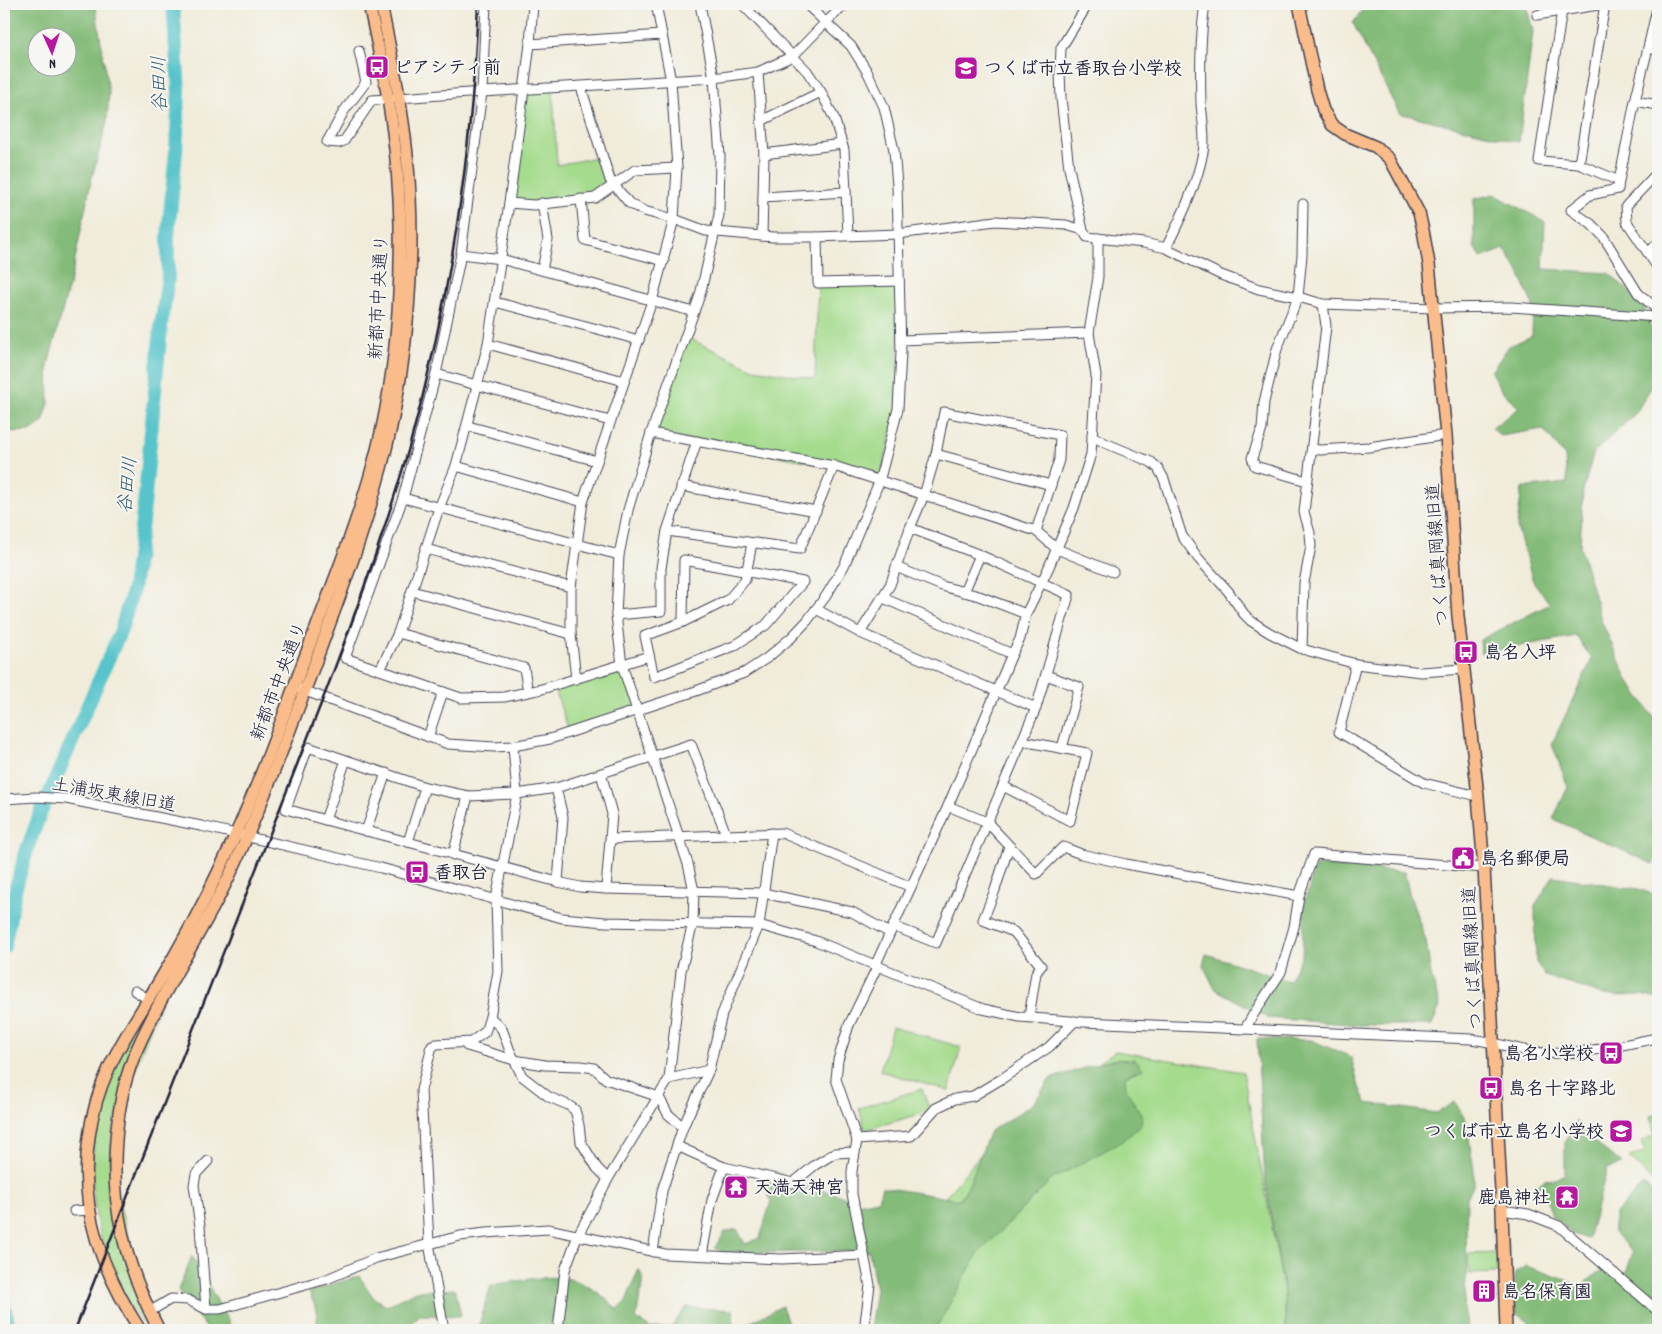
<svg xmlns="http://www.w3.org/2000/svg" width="1662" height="1334" viewBox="0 0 1662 1334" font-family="Dekko,'Klee One',sans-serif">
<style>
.green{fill:#a4db8c;stroke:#637e64}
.forest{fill:#83bb78;stroke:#526e5a;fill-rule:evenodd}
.water{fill:#56c4ca;stroke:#3c7382}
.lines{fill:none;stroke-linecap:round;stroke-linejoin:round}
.river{stroke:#56c4ca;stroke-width:14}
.minor-casing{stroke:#414053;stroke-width:11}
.major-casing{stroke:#414053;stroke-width:14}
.minor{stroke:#fff;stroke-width:9}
.major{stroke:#f9bc8a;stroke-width:11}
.rail{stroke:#22223b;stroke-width:2.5}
.labels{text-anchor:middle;stroke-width:4;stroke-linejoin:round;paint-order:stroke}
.poi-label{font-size:18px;font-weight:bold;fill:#22223b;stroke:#f6f6f2;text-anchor:start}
.street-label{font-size:18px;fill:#22223b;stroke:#f6f6f2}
.water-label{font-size:19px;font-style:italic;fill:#345b6d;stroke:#f6f6f2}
</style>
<rect width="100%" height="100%" fill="#f6f6f2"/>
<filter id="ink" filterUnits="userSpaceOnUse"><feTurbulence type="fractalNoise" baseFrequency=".02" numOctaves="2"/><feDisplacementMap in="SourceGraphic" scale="10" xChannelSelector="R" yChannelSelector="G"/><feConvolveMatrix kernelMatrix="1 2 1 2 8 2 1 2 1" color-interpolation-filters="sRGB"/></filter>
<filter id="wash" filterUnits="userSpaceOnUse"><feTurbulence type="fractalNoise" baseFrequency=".0096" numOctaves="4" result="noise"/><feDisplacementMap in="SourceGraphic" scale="20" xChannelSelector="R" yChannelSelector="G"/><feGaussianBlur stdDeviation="1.12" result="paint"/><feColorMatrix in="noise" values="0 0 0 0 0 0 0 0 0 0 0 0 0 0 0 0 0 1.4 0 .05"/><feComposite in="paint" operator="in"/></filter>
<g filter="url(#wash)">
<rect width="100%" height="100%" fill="#f1ecda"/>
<!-- green -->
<g class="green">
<path d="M553 88 557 165 603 156 614 185 595 198 509 203 524 90Z"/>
<path d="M899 281 898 409 879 482 834 466 651 433 684 336 754 369 815 379 818 283Z"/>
<path d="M622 665 637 711 569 733 554 686Z"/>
<path d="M169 979 112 1131 110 1172 155 1330H146C139 1318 130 1307 124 1294 92 1236 84 1170 101 1106 103 1096 105 1086 109 1076 123 1041 147 1010 169 979Z"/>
<path d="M892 1027 961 1047 949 1091 880 1071Z"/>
<path d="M1115 1051 1243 1072 1284 1292 1286 1330H900L909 1242 998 1133Z"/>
<path d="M922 1089 930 1111 865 1130 859 1108Z"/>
<path d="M1658 1115V1187L1629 1157 1645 1153 1641 1141 1655 1135 1650 1116Z"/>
<path d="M1497 1253 1498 1273 1469 1274 1468 1254Z"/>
</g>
<!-- forest -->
<g class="forest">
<path d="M4 4H95L109 93 107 122 91 181 72 274 48 365 49 403 43 422 30 431 4 432C4 379 10 327 5 275L4 273ZM38 38H68V68H38Z"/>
<path d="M1368 4H1526L1533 31 1519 142 1399 113 1353 23Z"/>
<path d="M1494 194 1545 222 1543 269 1609 273 1643 304 1654 337 1658 375 1636 413 1594 452 1583 490 1580 547 1602 623 1628 680 1658 724V855L1653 864 1553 819 1568 787 1552 744 1592 659 1576 636 1481 653 1480 640 1550 604 1533 581 1517 527 1522 488 1567 483 1565 456 1543 429 1500 436 1492 428 1519 408 1501 390 1491 372 1509 346 1532 336 1533 306 1518 270 1504 249 1481 258 1474 247V199Z"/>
<path d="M1316 865 1404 872 1410 896 1426 941 1431 975 1440 1006 1432 1025H1361L1268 1018 1215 989 1203 965 1206 954 1289 981 1302 956 1304 904Z"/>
<path d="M1553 876 1638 889 1658 896V999L1641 995 1620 996 1604 995 1545 976 1536 962 1535 906Z"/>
<path d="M1257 1039 1311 1040 1351 1057 1359 1087 1366 1103 1437 1113 1455 1102 1466 1121 1474 1170V1183L1467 1198 1466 1236 1467 1264 1464 1309 1468 1330H1286L1284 1292 1265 1179Z"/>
<path d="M1135 1059 1143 1069 1125 1076 1126 1089 1142 1116 1141 1125 1124 1140 1051 1180 977 1255 935 1330H870L876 1289 869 1251 724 1253 715 1248 725 1232 737 1229 745 1244 760 1238 771 1201 765 1187 776 1172 807 1185 839 1195 858 1204 878 1200 882 1187 960 1200 970 1182 990 1131 1033 1104 1050 1079 1109 1060Z"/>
<path d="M1576 1121 1592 1140 1622 1164 1607 1169 1588 1239 1573 1234 1552 1216 1546 1198 1533 1190 1544 1180 1556 1179 1565 1174V1141Z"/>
<path d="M1644 1184 1658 1199V1330H1530L1529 1322 1516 1313 1515 1273 1526 1266 1583 1286C1602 1268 1600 1268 1626 1274L1633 1252 1614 1233V1214Z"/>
<path d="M192 1256 196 1262 233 1330H208L178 1290Z"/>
<path d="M639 1269 643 1279 636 1319 650 1328 672 1327 686 1307 733 1310 734 1330H489L486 1325H479L491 1285C514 1282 552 1273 573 1280 590 1285 606 1298 618 1310L626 1301Z"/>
<path d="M359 1276 373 1297 386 1306 416 1291 455 1289 461 1316 420 1315 404 1330H315L318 1313 309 1292Z"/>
<path d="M782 1306 790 1330H736Z"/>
</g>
<!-- water -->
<path class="water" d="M4 1276 16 1330H10C5 1311 4 1296 4 1276Z"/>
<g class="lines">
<!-- river -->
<path class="river" d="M4 947 16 887 28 846 41 812 121 630 133 589 144 506 161 327 168 277V236L176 151 179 92 173 4"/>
</g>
</g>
<g filter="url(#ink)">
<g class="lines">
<!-- minor casing -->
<g class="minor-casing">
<g id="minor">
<path d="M486 4 482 92 461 254 436 374 403 498 345 658 461 698 504 697 542 689 649 656"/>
<path d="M742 4 807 71 821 92 834 118 844 150 848 235"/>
<path d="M1561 4 1562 10 1539 161 1579 164"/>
<path d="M1605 4 1579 164 1619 181 1635 101"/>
<path d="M1658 4 1648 48 1658 50"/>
<path d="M1537 15 1604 4"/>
<path d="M530 44 662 35"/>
<path d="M1648 48 1635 101 1658 105"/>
<path d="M359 51 366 82 344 111 327 142 339 143 344 141 372 100 482 92 714 78 758 72 793 56 826 22 846 4"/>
<path d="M758 72 764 154 762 236"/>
<path d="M581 87 610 180 629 203 644 211 674 219 706 231 773 237H817L898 234 995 221 1066 225 1083 230 1087 237 1144 243 1166 248 1221 275 1259 289 1298 297 1323 304 1433 308 1511 307 1658 317"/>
<path d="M761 121 821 92"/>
<path d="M764 154 842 144"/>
<path d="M1658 172 1626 206 1627 222 1658 268"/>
<path d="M1619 181 1618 189 1590 195 1571 210 1591 224 1603 236 1638 293 1658 310"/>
<path d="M763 197 846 192"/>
<path d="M581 199 585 240 664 261"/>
<path d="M509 203 534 205 595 198 635 170 677 168"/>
<path d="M542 203 548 240 542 270"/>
<path d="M1303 204 1302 255 1298 297 1277 349 1264 402 1262 429 1252 458 1255 466 1307 481"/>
<path d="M1083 230 1069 168 1061 98 1060 72 1061 48 1088 4"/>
<path d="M817 237 818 283 899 281"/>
<path d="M1166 248C1181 218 1197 185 1203 152 1206 141 1202 116 1201 103 1200 70 1200 37 1205 4"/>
<path d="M1648 253 1658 243"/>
<path d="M461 254 501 259 694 312"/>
<path d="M495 302 639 340"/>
<path d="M901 340 1089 333"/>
<path d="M488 344 624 381"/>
<path d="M436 374 610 421"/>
<path d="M468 426 597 461"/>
<path d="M651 433 834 466 1036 531 1057 549 1113 572"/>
<path d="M1092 436 1105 443 1151 462 1158 468 1164 479 1182 536 1198 558 1228 591 1244 614 1251 621 1270 633 1302 649 1356 664 1421 672 1463 669"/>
<path d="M1312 449 1320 450 1369 447 1446 435"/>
<path d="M936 454 1051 485"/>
<path d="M456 466 583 502"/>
<path d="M681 486 816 511"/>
<path d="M403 498 619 555"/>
<path d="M667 531 800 549 834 466"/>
<path d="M426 549 571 587"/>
<path d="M684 560 803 582 766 625 734 646 654 677 645 636 683 622Z"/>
<path d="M896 567 942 586 979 596 1026 614"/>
<path d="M412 591 571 634"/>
<path d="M964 592 980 555"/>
<path d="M883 598 1012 654"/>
<path d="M816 609 860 633 1036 708"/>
<path d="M616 615 661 611V568L667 531 697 441"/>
<path d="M683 622 728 600 745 580 752 543"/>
<path d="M398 633 524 668 528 692"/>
<path d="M860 633 890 585 910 528 924 495 936 454 944 412 1060 435 1059 460 1036 531"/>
<path d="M1302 649 1304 583 1311 546 1310 533 1304 512 1326 326 1323 304"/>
<path d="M1356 664 1339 732 1424 783 1478 796"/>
<path d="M380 670 398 633 439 508 456 466 488 344 509 203 530 44 533 4"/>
<path d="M1046 675 1079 687 1062 748"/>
<path d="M576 679 571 634V587L583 502 652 301 674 219 677 168 671 81 656 4"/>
<path d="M300 689 448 744 494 747 513 746 550 739 696 691 744 673 767 658 792 637 807 621 826 596 844 566 879 482 898 409 901 352 897 185 894 150 884 107 868 73 851 46 806 4"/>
<path d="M428 737 443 692"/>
<path d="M346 760 325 820 286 809 308 747 425 787 468 796 517 794 556 788 691 744 726 834"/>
<path d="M1003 786 1070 821 1087 753 1022 741"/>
<path d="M425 787 408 842 558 882 580 887 606 889 612 814 601 773"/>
<path d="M556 788 563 817 558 882"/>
<path d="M4 799 36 797 66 799 201 826 381 868 562 918 605 922 759 925 816 941 983 1009 1020 1017 1083 1022 1471 1039C1497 1042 1521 1052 1547 1053 1581 1055 1624 1044 1658 1038"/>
<path d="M948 806 987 822 1036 874 1063 847 1081 854 1126 864 1299 896"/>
<path d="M325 820 408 842"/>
<path d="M366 831 386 773"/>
<path d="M611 839 782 833 911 887"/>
<path d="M1009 846 995 890 983 920 1014 932 1041 966 1036 973 1029 1017"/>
<path d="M453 855 468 796"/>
<path d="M606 889 763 893 852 912 890 933"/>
<path d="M893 926 936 943 1036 708 1069 595 980 555 910 528"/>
<path d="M875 966 948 806 1012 654 1020 639 1026 614 1048 569 1074 508 1091 454 1096 375 1089 333 1098 277V238"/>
<path d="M135 991 148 999"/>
<path d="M490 1017 502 1029 510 1051 522 1076 549 1097 568 1105 575 1110 579 1125 581 1142 597 1168 608 1179"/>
<path d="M1245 1029 1253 1015 1281 972 1294 927 1299 896 1314 854 1484 868"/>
<path d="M464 1043 467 1046 514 1060 545 1065 581 1066 594 1068 606 1079 659 1097 668 1114 683 1127"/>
<path d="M432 1046 421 1090 429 1243 444 1330"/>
<path d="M430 1049 436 1044 471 1042 485 1032 490 1017 498 971 496 899 517 794 513 746"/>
<path d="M669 1079 709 1070"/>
<path d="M857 1140 911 1136 936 1108 955 1099 973 1096 1003 1078 1049 1047 1075 1021"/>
<path d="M677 1146 724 1167 793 1183 815 1165 835 1153 855 1152"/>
<path d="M1502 1210 1528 1214 1559 1226 1658 1311"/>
<path d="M74 1211 90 1210"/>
<path d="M653 1252 662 1191 670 1166 683 1127 709 1070 722 1014 759 925 772 833"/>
<path d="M702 1255 712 1200 724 1167"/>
<path d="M206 1309 200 1226 194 1185 196 1174 208 1161"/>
<path d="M149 1312 171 1299 188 1300 206 1309H220L327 1279 376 1258 460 1236 486 1233 548 1229 665 1254 782 1259 864 1255"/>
<path d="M558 1330 565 1270 578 1235 608 1179 669 1079 681 971 693 923 694 891 688 864 622 665 616 615 619 555 628 510 651 433 700 295 719 215 720 156 714 78 700 4"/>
<path d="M864 1330 870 1285 852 1194V1171L857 1140 836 1079 838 1060 849 1025 877 967"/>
</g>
</g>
<!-- major casing -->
<g class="major-casing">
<g id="major">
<path d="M1299 4 1317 90 1323 110 1332 125 1345 134 1376 147 1390 159 1419 213 1423 230 1429 264 1446 435 1458 616 1478 796 1484 868 1502 1210 1506 1330"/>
<path d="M140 1330C102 1270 78 1210 89 1137 97 1076 123 1041 154 990 180 948 203 905 224 860 255 795 280 725 305 657 329 594 355 530 373 465 400 367 406 250 395 149 390 100 379 52 369 4"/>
<path d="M159 1330C143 1299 129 1266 122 1232 109 1176 114 1099 138 1047 167 981 210 922 239 855 269 787 295 717 321 647 343 588 365 529 381 468 408 369 417 257 407 155 402 104 391 54 381 4"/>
</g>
</g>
<!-- minor -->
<use href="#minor" class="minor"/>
<!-- major -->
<use href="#major" class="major"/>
<!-- rail -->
<path class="rail" d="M75 1330 326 691C357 610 386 528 410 444 450 301 472 152 478 4"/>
</g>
</g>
<!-- icons -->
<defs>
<g id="bus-square" transform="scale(1.25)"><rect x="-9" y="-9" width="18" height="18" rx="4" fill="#b5179e" stroke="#f6f6f2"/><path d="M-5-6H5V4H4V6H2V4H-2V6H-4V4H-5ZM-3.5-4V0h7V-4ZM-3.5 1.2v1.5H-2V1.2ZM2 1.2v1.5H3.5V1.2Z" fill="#fff"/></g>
<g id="school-square" transform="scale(1.25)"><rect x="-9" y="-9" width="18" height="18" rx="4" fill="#b5179e" stroke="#f6f6f2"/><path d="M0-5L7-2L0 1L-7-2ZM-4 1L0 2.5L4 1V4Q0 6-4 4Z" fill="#fff"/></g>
<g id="civic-square" transform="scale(1.25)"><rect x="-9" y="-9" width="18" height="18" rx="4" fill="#b5179e" stroke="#f6f6f2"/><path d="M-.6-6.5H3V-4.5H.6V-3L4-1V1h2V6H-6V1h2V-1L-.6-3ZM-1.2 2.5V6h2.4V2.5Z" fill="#fff"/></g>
<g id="temple-square" transform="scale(1.25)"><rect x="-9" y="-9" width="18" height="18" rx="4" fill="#b5179e" stroke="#f6f6f2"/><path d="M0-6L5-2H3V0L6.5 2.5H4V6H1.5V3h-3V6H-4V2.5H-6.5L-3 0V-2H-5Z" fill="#fff"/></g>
<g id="building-square" transform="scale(1.25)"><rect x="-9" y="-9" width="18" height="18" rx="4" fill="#b5179e" stroke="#f6f6f2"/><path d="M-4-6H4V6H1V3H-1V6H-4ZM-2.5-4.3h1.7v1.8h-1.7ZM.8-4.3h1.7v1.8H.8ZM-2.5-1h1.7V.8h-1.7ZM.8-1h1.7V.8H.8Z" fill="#fff"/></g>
</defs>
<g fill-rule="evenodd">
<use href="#bus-square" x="377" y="67"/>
<use href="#school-square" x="966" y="68"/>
<use href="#bus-square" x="1466" y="652"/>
<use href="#civic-square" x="1463" y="858"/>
<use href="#bus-square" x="417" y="872"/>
<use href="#bus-square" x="1611" y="1053"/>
<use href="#bus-square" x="1491" y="1088"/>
<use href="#school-square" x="1621" y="1131"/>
<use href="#temple-square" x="736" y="1187"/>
<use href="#temple-square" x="1567" y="1197"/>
<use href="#building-square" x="1484" y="1291"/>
</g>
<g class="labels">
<!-- poi labels -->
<g class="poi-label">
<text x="394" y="73">ピアシティ前</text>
<text x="984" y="74">つくば市立香取台小学校</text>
<text x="1484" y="658">島名入坪</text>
<text x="1480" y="864">島名郵便局</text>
<text x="434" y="878">香取台</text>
<text x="1594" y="1059" text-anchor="end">島名小学校</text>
<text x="1508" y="1094">島名十字路北</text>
<text x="1604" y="1137" text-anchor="end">つくば市立島名小学校</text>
<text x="754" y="1193">天満天神宮</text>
<text x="1550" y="1203" text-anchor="end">鹿島神社</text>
<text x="1502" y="1297">島名保育園</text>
</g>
<!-- street labels -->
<g class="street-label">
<text transform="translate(378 297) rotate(-87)" y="6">新都市中央通り</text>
<text transform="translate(1437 555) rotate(-94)" y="6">つくば真岡線旧道</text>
<text transform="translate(278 681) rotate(-69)" y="6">新都市中央通り</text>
<text transform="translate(114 794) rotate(10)" y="6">土浦坂東線旧道</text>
<text transform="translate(1472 958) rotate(-93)" y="6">つくば真岡線旧道</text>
</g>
<!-- water labels -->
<g class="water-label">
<text transform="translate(158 84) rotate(-91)" y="7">谷田川</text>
<text transform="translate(126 485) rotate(-84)" y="7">谷田川</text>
</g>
</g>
<!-- margin -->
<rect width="1662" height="1334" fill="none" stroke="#f6f6f2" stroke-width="20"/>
<!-- north arrow -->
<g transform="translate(52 52) rotate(177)"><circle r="24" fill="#f6f6f2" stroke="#a1a1a9"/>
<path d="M0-4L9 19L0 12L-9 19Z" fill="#b5179e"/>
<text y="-8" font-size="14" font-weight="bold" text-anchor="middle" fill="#22223b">N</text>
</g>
</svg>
